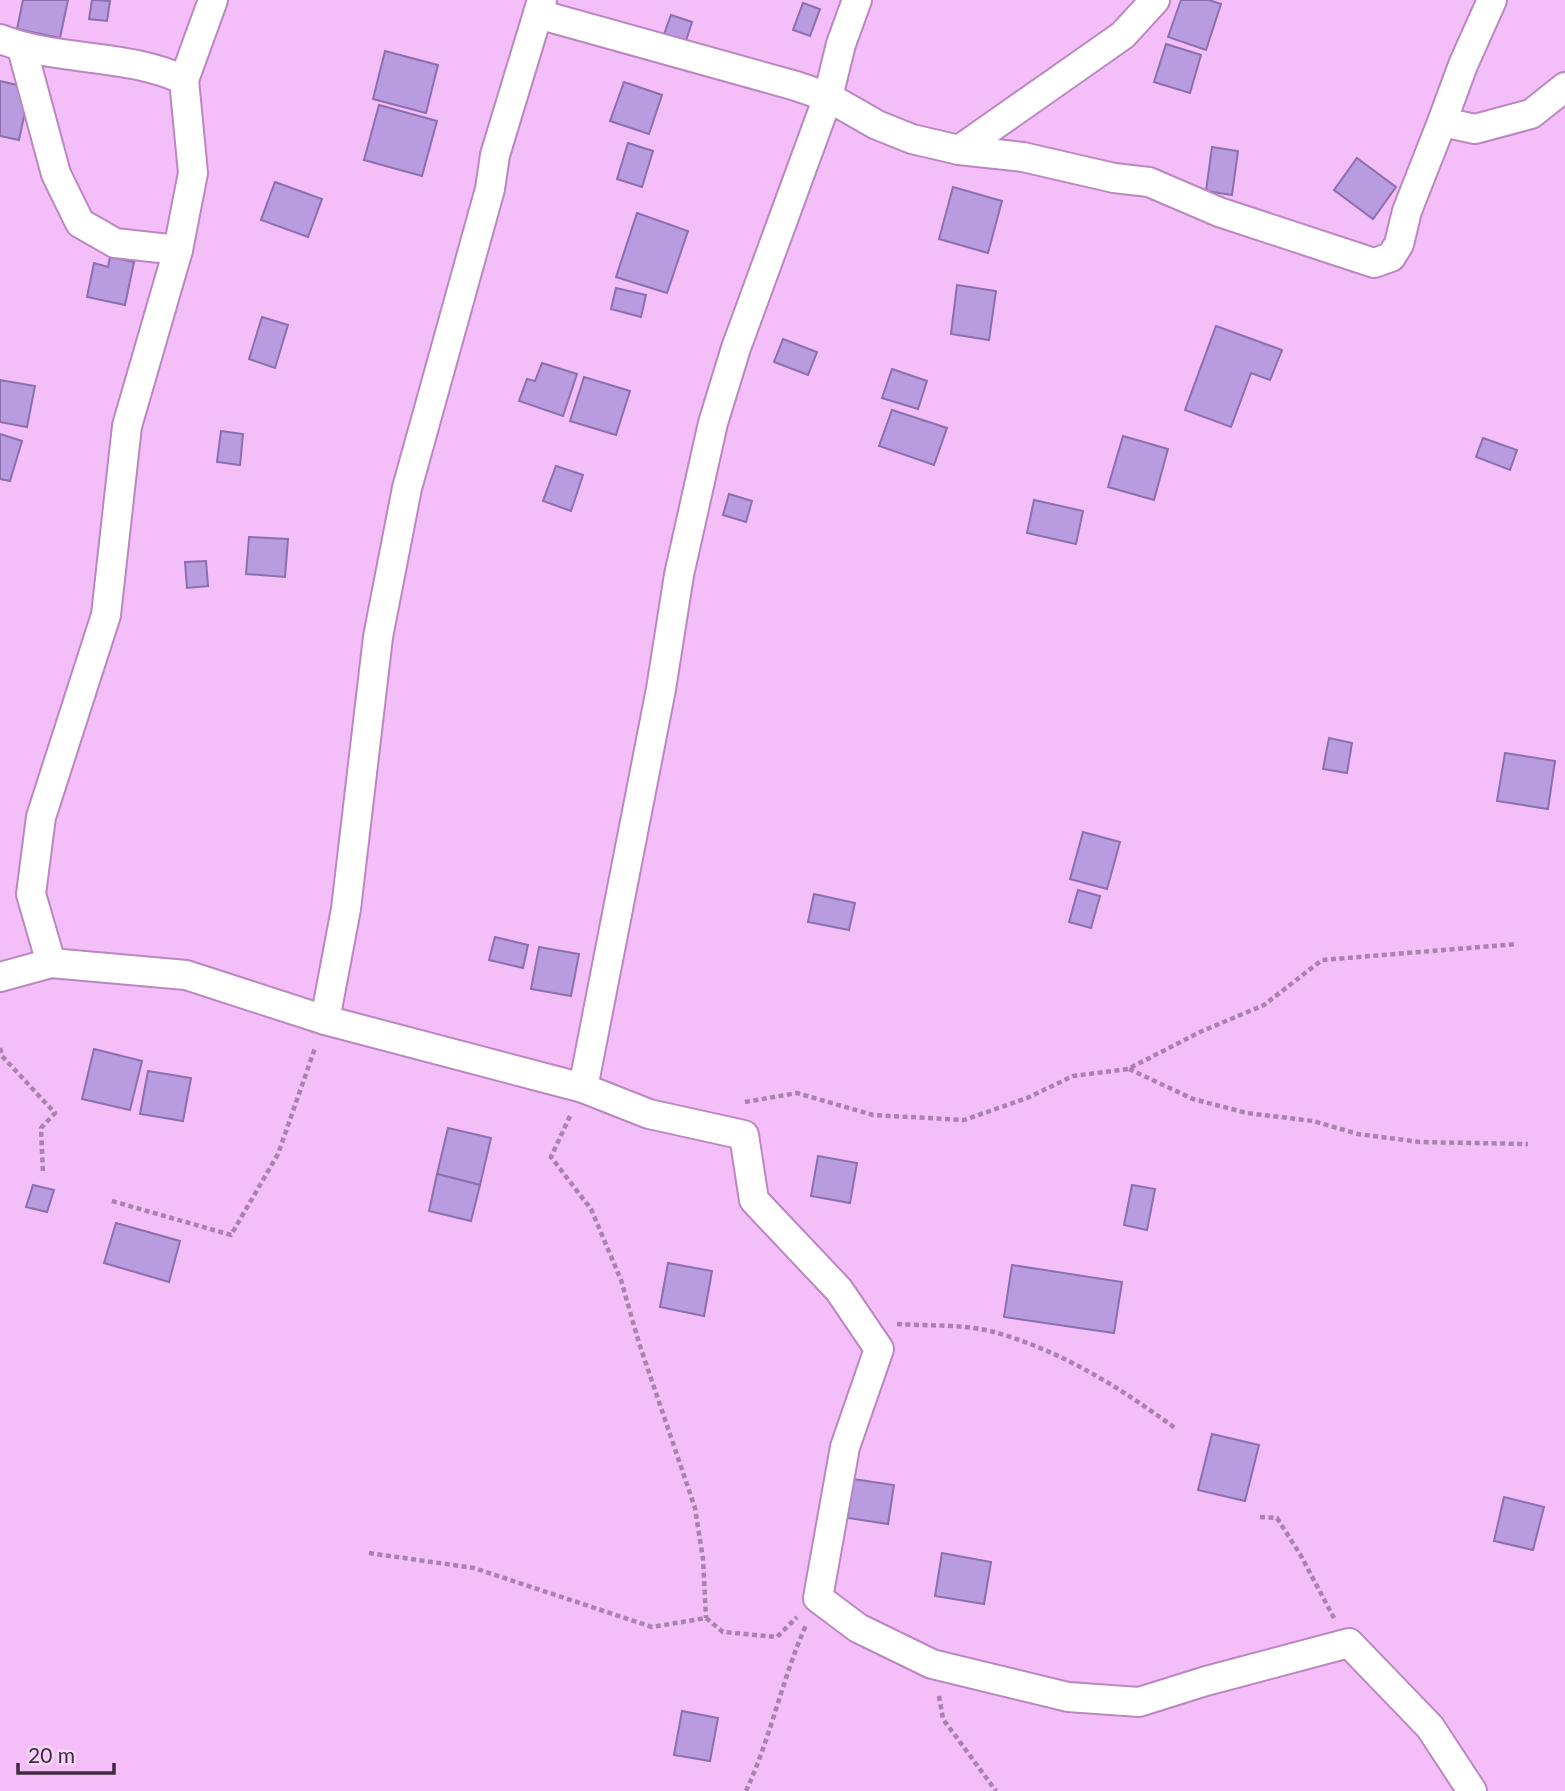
<svg xmlns="http://www.w3.org/2000/svg" width="1565" height="1791" viewBox="0 0 1565 1791" font-family="Lato,sans-serif">
<style>
.building{fill:#b99ce0;stroke:#8b6faf;stroke-width:2}
.lines{fill:none;stroke-linecap:round;stroke-linejoin:round}
.street-casing{stroke:#bb87c0;stroke-width:32}
.path{stroke:#ab82af;stroke-width:4.5;stroke-dasharray:5 3.5;stroke-linecap:butt}
.street{stroke:#fff;stroke-width:28}
</style>
<rect width="100%" height="100%" fill="#f4bef9"/>
<!-- building -->
<g class="building">
<path d="M23 0H68L60 38 17 29Z"/>
<path d="M92 0 110 1 107 21 89 19Z"/>
<path d="M1181 0H1209L1221 4 1206 50 1168 37Z"/>
<path d="M803 3 820 9 810 36 793 30Z"/>
<path d="M671 15 692 22 685 44 663 37Z"/>
<path d="M1166 44 1201 55 1190 93 1154 82Z"/>
<path d="M385 51 438 65 426 113 373 99Z"/>
<path d="M0 81 30 88 19 140 0 136Z"/>
<path d="M624 82 662 95 649 134 610 121Z"/>
<path d="M379 105 437 121 422 176 364 160Z"/>
<path d="M628 143 653 151 642 187 617 179Z"/>
<path d="M1212 147 1238 151 1232 195 1206 191Z"/>
<path d="M1357 158 1396 187 1373 219 1334 190Z"/>
<path d="M275 182 322 199 308 237 261 220Z"/>
<path d="M953 187 1002 201 988 253 939 239Z"/>
<path d="M637 213 688 231 667 293 616 277Z"/>
<path d="M110 257 134 262 125 305 87 297 94 263 108 267Z"/>
<path d="M957 285 996 291 989 340 951 334Z"/>
<path d="M616 288 646 295 641 317 611 309Z"/>
<path d="M262 317 288 325 275 368 249 359Z"/>
<path d="M1216 326 1282 350 1270 380 1251 373 1231 427 1185 410Z"/>
<path d="M783 339 817 352 808 375 774 362Z"/>
<path d="M542 363 577 374 563 416 519 401 527 379 535 381Z"/>
<path d="M892 369 927 381 918 409 882 398Z"/>
<path d="M584 377 630 391 616 435 570 421Z"/>
<path d="M0 380 35 386 27 427 0 422Z"/>
<path d="M892 410 947 428 934 465 879 446Z"/>
<path d="M221 431 243 434 240 465 217 462Z"/>
<path d="M0 434 22 441 10 481 0 479Z"/>
<path d="M1123 436 1168 449 1154 500 1108 487Z"/>
<path d="M1483 438 1517 450 1510 470 1476 457Z"/>
<path d="M556 466 583 475 571 511 543 501Z"/>
<path d="M729 494 752 501 746 522 723 515Z"/>
<path d="M1034 500 1083 511 1076 544 1027 533Z"/>
<path d="M249 537 288 539 285 577 246 574Z"/>
<path d="M206 561 208 586 187 588 185 562Z"/>
<path d="M1329 738 1352 743 1347 773 1323 769Z"/>
<path d="M1505 753 1555 761 1548 809 1497 801Z"/>
<path d="M1083 832 1120 842 1107 889 1070 879Z"/>
<path d="M1078 890 1100 896 1091 928 1069 922Z"/>
<path d="M814 894 855 903 849 930 808 922Z"/>
<path d="M495 937 528 945 523 968 489 960Z"/>
<path d="M539 947 579 954 571 996 531 989Z"/>
<path d="M94 1049 142 1061 130 1110 82 1099Z"/>
<path d="M148 1071 191 1078 183 1121 140 1114Z"/>
<path d="M448 1128 491 1138 480 1185 437 1174Z"/>
<path d="M818 1156 857 1163 850 1203 811 1196Z"/>
<path d="M437 1174 480 1185 471 1221 429 1211Z"/>
<path d="M33 1185 54 1190 47 1212 26 1207Z"/>
<path d="M1132 1185 1155 1189 1147 1230 1124 1225Z"/>
<path d="M116 1223 180 1241 169 1282 104 1263Z"/>
<path d="M668 1263 712 1271 704 1316 660 1307Z"/>
<path d="M1012 1265 1122 1282 1114 1333 1004 1317Z"/>
<path d="M1212 1434 1259 1445 1245 1501 1198 1490Z"/>
<path d="M853 1479 894 1485 888 1524 848 1518Z"/>
<path d="M1504 1497 1544 1507 1533 1550 1494 1541Z"/>
<path d="M942 1553 991 1562 984 1604 935 1596Z"/>
<path d="M682 1711 718 1718 710 1761 674 1755Z"/>
</g>
<g class="lines">
<!-- street casing -->
<g class="street-casing">
<g id="street">
<path d="M538 14 796 86 828 97 877 125 912 139 959 150 1023 157 1114 178 1149 182 1219 212 1374 263 1391 257 1399 244 1407 211 1442 122 1475 129 1531 114 1565 87"/>
<path d="M0 39C59 62 127 53 184 80L193 173 178 250 127 426 106 615 41 817 31 894 51 963"/>
<path d="M22 48 56 174 80 223 115 243 178 250"/>
<path d="M184 80 213 0"/>
<path d="M1442 122 1463 65 1492 0"/>
<path d="M959 150 1123 35 1155 0"/>
<path d="M0 977 51 963 186 975 325 1020 583 1088 649 1114 744 1135 754 1200 839 1290 879 1349 845 1447 818 1598 858 1628 932 1664 1068 1697 1139 1702 1206 1681 1349 1643 1430 1727 1472 1791"/>
<path d="M325 1020 346 909 378 637 407 488 490 189 495 155 542 0"/>
<path d="M583 1088 661 689 679 575 713 423 736 348 828 97 841 44 857 0"/>
</g>
</g>
<!-- path -->
<g class="path">
<path d="M0 1048 2 1056 55 1113 41 1128 43 1173"/>
<path d="M1129 1069 1193 1099 1247 1113 1313 1121 1358 1134 1420 1142 1528 1144"/>
<path d="M745 1102 797 1093 873 1115 964 1120 1027 1098 1073 1076 1128 1069 1200 1032 1264 1005 1322 960 1517 944"/>
<path d="M570 1116 551 1157 591 1209 621 1280 639 1343 695 1508 703 1559 706 1618"/>
<path d="M112 1201 231 1235 278 1154 315 1048"/>
<path d="M897 1324C928 1326 964 1324 994 1332 1062 1351 1119 1387 1175 1428"/>
<path d="M1260 1517 1277 1518 1300 1554 1334 1618"/>
<path d="M369 1553 474 1568 652 1627 706 1618 723 1632 777 1637 797 1617"/>
<path d="M939 1696 943 1719 996 1791"/>
<path d="M746 1791C771 1737 782 1679 806 1625"/>
</g>
<!-- street -->
<use href="#street" class="street"/>
</g>
<!-- scale -->
<path d="M18 1763v10h96v-10" fill="none" stroke="#3e2940" stroke-width="3.5"/>
<text x="28" y="1763" font-size="21" fill="#3e2940" stroke="#f5d4f8" stroke-width="5" paint-order="stroke">20 m</text>
</svg>
